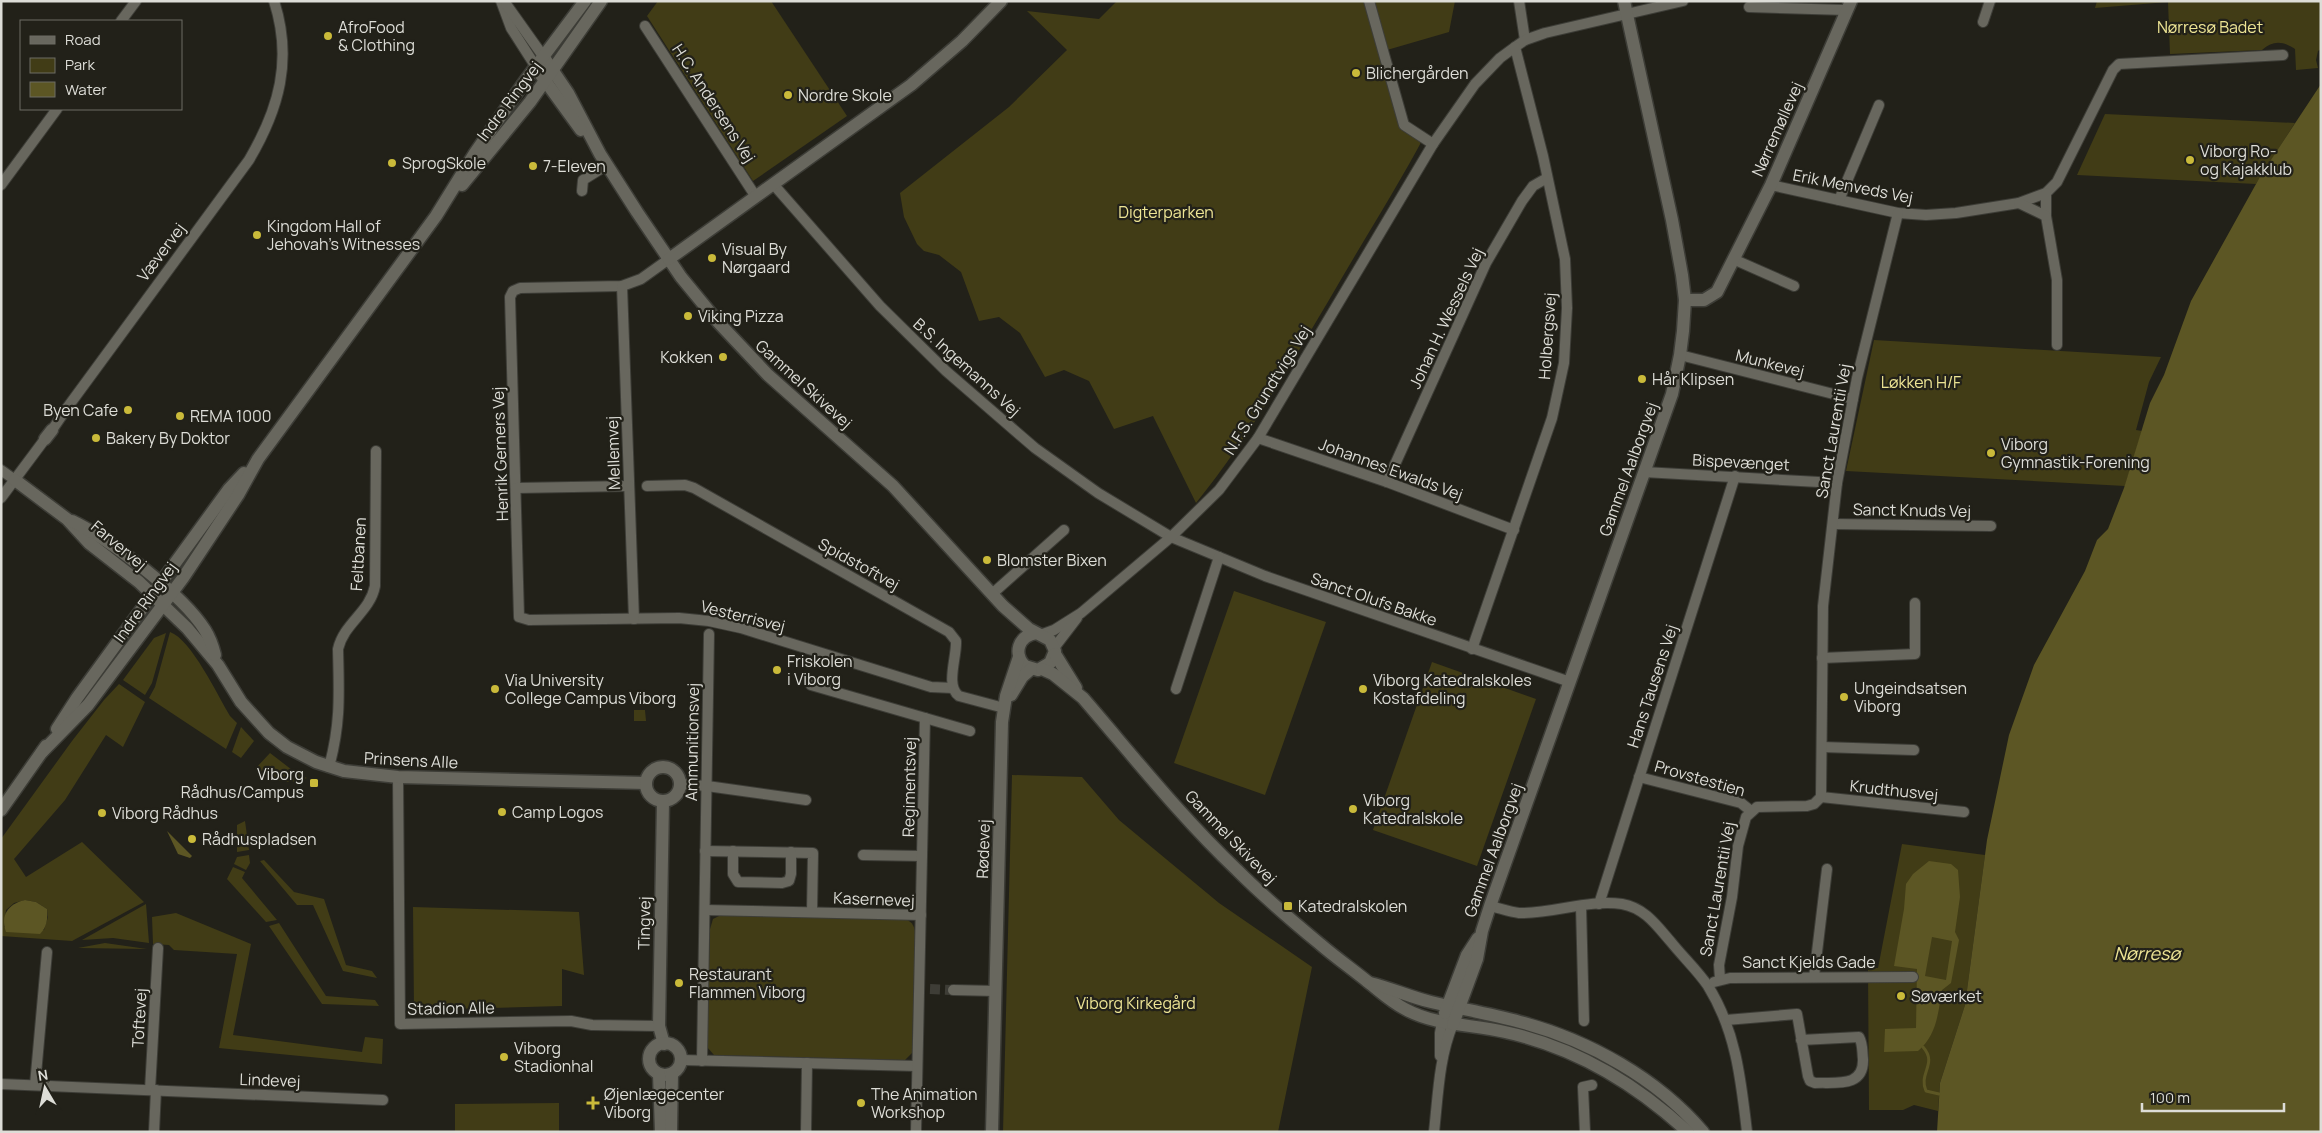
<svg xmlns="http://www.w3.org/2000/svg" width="2322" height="1133" viewBox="0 0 2322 1133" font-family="Manrope,sans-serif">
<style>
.green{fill:#413c16;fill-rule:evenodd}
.water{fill:#5c5624;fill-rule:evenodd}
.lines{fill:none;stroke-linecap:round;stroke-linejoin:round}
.stream{stroke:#5c5624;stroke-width:3}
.street-tunnel{stroke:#3e3d36;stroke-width:10;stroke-dasharray:10 5;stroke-linecap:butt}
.street-casing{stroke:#3d3d37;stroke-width:12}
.secondary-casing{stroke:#3d3d37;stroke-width:15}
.street{stroke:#68675e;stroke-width:10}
.secondary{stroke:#68675e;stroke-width:12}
.poi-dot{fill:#caba3a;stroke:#222119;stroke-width:2}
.labels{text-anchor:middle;stroke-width:4.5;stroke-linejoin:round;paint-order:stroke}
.poi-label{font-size:16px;fill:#ddddd7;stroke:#222119;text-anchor:start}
.park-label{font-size:16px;fill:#ede494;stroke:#222119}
.street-label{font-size:16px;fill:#ddddd7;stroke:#222119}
.water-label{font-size:18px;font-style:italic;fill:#eee595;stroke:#222119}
</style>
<rect width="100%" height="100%" fill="#222119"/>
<!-- green -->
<g class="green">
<path d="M658 1H771L847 116 753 181 647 16Z"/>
<path d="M1117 1H1455L1449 32 1387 50 1406 120 1426 133C1396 190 1361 244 1329 300 1287 370 1248 439 1196 503L1153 416 1114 429 1089 381 1064 370 1045 377 1020 333 999 317 979 321 961 272 939 255 924 251 917 244 904 217 900 193 1009 107 1067 50 1027 11 1099 19Z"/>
<path d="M2097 1H2321V49L2318 51 2316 60 2318 68 2296 70 2295 49C2283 41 2273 40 2262 50L2170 54 2168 2 2095 8Z"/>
<path d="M2105 114 2295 123 2256 184 2077 175Z"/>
<path d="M1874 340 2161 357 2149 382 2136 430 2142 431 2125 486 1846 471Z"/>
<path d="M1234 591 1326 622 1265 795 1174 763Z"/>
<path d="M170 632C191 639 218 696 230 716L237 723 226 749 149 698 155 687Z"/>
<path d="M166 633 152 683 145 695 123 680 154 638Z"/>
<path d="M1432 662 1536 699 1477 866 1373 830Z"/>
<path d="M119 684 145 702 123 747 106 735 65 800 14 859 26 877 82 842 144 902 72 941 1 936V839L72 741 104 700ZM25 900 36 902 47 909 48 917 44 930 4 927 6 910 14 903Z"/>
<path d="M634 710H645L646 721H634Z"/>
<path d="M241 727 254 741 241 758 232 752Z"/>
<path d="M270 753 296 773 307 778C289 787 271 780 255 769Z"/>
<path d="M1012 775 1082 777 1119 820 1219 903 1312 967 1278 1132H1003Z"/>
<path d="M245 821 249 850 237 852V825Z"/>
<path d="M1902 844 1985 855 1965 1005 1940 1083 1938 1111 1914 1105 1903 1110H1869L1868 968H1878Z"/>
<path d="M249 855 250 863 246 870 234 864 237 857Z"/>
<path d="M264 860 294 892 324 899 346 965 372 971 377 978 343 971 313 905H297L260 861Z"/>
<path d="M233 867 245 872 242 878 277 920 266 922 227 879Z"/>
<path d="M146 904 149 943 113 938 82 940Z"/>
<path d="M413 907 579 912 584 975 562 969V1006L414 1010Z"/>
<path d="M176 913 251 944 233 1035 362 1052 365 1037 383 1039 382 1064 219 1048 237 954 174 950 169 945 153 944 152 917Z"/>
<path d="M721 915 905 919C913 922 915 927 915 935L912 1053 905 1060 714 1055 707 1047 710 929 713 919Z"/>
<path d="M279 923 326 996 375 1000 379 1006 322 1004 269 926Z"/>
<path d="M105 943 147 949 78 948Z"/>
<path d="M559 1103V1132H455V1104Z"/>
</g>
<!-- water -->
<g class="water">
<path d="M2321 84V1132H1937L1940 1083 1965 1005 1987 840 2009 735 2034 665 2085 571 2097 540 2108 529 2124 488 2150 403 2164 375 2191 301 2261 175Z"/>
<path d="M167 831 192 856 190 858 178 854Z"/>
<path d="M1929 861 1951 864 1958 870 1960 897 1955 932 1959 940 1951 983 1942 990C1938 1013 1937 1035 1918 1051L1884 1052 1885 1029 1916 1028 1917 969 1894 966 1904 909 1906 884 1913 874ZM1932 937 1952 941 1946 980 1925 976Z"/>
<path d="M25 900 36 902 47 909C48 918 47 927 40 934L6 932C0 915 8 904 25 900Z"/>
</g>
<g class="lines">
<!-- stream -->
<path class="stream" d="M1923 1047C1938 1064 1918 1073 1926 1091L1939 1094"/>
<!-- street-tunnel -->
<path class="street-tunnel" d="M930 989 953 990"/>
<!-- street casing -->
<g class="street-casing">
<g id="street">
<path d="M501 1 511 28 536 67"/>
<path d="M1369 1 1404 125 1433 144"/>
<path d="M1519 1 1525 40"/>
<path d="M506 4 543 56"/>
<path d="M1749 7 1846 10"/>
<path d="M121 21 136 1"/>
<path d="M1983 22 1990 1"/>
<path d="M645 26 756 197"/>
<path d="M1 185 57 109"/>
<path d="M774 185 880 306 946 371 1035 448 1098 493 1171 537 1265 576 1570 682"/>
<path d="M1771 185 1898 213 1926 215 1956 213 2019 203 2046 193 2057 182 2113 70 2119 64 2283 55"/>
<path d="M582 191 583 180 607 165"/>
<path d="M2046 193V216L2057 280V345"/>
<path d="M1839 200 1879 105"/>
<path d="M2019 203 2046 216"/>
<path d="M669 259 641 279 622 286 520 288 513 291 510 297 519 617 529 620 679 618 709 621 741 628 931 687 953 688"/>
<path d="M1733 259 1794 286"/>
<path d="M622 286 634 619"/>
<path d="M1680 355 1853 399"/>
<path d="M52 430 67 408 249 160C279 109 293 60 274 1"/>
<path d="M1258 438 1387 482 1514 530"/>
<path d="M1 470 15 480"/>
<path d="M1644 472 1837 483"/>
<path d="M1387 482 1486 263 1522 201 1533 186 1547 178"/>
<path d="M647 486 685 485 694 488 949 632 956 641C957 657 945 686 959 696L1004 708"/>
<path d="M516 488 629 486"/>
<path d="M1 498 45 439"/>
<path d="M1833 524 1991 526"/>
<path d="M992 594 1064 530"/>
<path d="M1043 634 1054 630 1081 613 1171 537 1219 490 1258 438 1433 144 1475 84 1500 58 1515 47 1525 40 1545 33 1683 1"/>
<path d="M1054 648 1077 618"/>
<path d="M1472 649 1552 418 1564 363 1567 308 1565 259 1543 156 1515 47"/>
<path d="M1822 658 1915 654V603"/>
<path d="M811 685 970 731"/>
<path d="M1176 689 1219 557"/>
<path d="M1822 747 1914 750"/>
<path d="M329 767C341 723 339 693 338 649 344 623 370 612 375 586L376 451"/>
<path d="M398 777 400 1024 571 1021 592 1025 659 1026"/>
<path d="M1639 777 1741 803 1751 811"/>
<path d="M681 784 707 786 806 800"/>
<path d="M1821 797 1964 812"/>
<path d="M705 851 813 853 812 912"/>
<path d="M733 851V874L738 882 782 883 789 881 791 874V852"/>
<path d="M863 855 922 856"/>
<path d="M1599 904 1735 476"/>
<path d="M1490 906C1499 908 1510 912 1519 913 1553 914 1588 899 1622 904 1645 908 1657 926 1671 942 1683 957 1698 971 1708 986 1736 1031 1741 1080 1747 1132"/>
<path d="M1581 906 1584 1021"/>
<path d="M705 910 921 915"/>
<path d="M1814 977 1827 869"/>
<path d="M1720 979 1719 965 1732 897 1738 846 1746 817 1757 807 1807 806 1814 804 1821 797 1823 606 1837 483 1857 378 1898 213"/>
<path d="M1714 982 1730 978 1913 977"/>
<path d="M953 990 996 991"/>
<path d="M1726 1020 1797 1014 1808 1076 1810 1081 1815 1083C1836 1082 1864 1088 1863 1059 1862 1051 1863 1044 1859 1037L1801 1040"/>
<path d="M1440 1056V1033L1442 1022"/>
<path d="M681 1060 917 1066"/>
<path d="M702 1061 709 634"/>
<path d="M1 1084 383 1100"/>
<path d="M35 1085 47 952"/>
<path d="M150 1090 158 948"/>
<path d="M154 1132 156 1090"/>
<path d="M806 1132 807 1063"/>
<path d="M916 1132 925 718"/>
<path d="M1434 1132C1438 1096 1439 1057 1453 1024"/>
<path d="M1585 1132 1583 1087 1592 1085"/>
</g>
</g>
<!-- secondary casing -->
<g class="secondary-casing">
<g id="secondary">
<path d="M543 56 568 93 600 154 637 212 681 277 718 322 768 375 893 486 1003 606 1029 629 1050 640 1055 651 1050 663 1038 670 1025 666C1013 654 1018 636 1036 633"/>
<path d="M541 75 581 130"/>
<path d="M462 185 530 102 601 1"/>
<path d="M669 259 911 85 962 41 1001 1"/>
<path d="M1685 300H1704L1717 292 1771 185 1851 1"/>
<path d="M45 439 52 430"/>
<path d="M15 480 67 519 89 543 139 582 187 628 218 665 241 702 269 733 287 747 316 762 344 771 398 777 646 783"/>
<path d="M72 521C110 539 183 595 205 630 210 638 213 647 215 655"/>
<path d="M1055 654 1076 688"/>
<path d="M1042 669 1053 674 1083 698C1133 756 1181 817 1237 870 1263 896 1291 920 1320 944 1335 957 1352 969 1368 982 1381 992 1390 1001 1405 1009 1436 1026 1471 1024 1505 1032 1575 1047 1636 1084 1688 1132"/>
<path d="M1011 695 1022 677 1031 669"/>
<path d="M57 729 77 698 229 489 244 473"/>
<path d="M42 752 88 705 183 578 238 495 258 459 436 216 475 153 525 81 585 1"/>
<circle cx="663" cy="784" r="17"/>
<path d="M663 802 659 1026 664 1044"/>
<path d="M1 810 46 746"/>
<path d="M1370 983C1391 988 1410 997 1431 1002 1461 1009 1491 1014 1520 1022 1588 1040 1657 1078 1703 1132"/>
<path d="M1445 1013 1467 955 1478 938"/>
<path d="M1453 1024 1477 959 1482 931 1490 906 1672 394 1680 355 1683 331 1685 300 1682 275 1672 220 1624 1"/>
<circle cx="665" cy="1059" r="16"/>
<path d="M659 1074 661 1132"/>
<path d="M671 1132 672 1074"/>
<path d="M992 1132 1002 722 1006 696 1019 657"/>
</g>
</g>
<!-- street -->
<use href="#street" class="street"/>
<!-- secondary -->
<use href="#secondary" class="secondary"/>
</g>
<!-- markers -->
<g class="poi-dot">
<circle cx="328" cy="36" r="5"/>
<circle cx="1356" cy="73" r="5"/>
<circle cx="788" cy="95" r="5"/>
<circle cx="2190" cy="160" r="5"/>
<circle cx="392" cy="163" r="5"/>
<circle cx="533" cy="166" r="5"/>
<circle cx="257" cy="235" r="5"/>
<circle cx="712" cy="258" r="5"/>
<circle cx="688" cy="316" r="5"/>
<circle cx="723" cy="357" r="5"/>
<circle cx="1642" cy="379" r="5"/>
<circle cx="128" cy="410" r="5"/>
<circle cx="180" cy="416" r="5"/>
<circle cx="96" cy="438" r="5"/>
<circle cx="1991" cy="453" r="5"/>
<circle cx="987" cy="560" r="5"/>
<circle cx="777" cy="670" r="5"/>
<circle cx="495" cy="689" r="5"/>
<circle cx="1363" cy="689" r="5"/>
<circle cx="1844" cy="697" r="5"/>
<rect x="309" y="778" width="10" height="10" rx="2.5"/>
<circle cx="1353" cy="809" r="5"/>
<circle cx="502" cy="812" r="5"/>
<circle cx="102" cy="813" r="5"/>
<circle cx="192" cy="839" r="5"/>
<rect x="1283" y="901" width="10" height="10" rx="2.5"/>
<circle cx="679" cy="983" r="5"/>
<circle cx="1901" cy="996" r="5"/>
<circle cx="504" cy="1057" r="5"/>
<path d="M590.5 1095.5h5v5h5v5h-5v5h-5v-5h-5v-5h5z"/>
<circle cx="861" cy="1103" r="5"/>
</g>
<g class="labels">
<!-- poi labels -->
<g class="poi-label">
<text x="338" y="33">AfroFood<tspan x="338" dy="18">&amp; Clothing</tspan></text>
<text x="1366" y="79">Blichergården</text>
<text x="798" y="101">Nordre Skole</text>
<text x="2200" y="157">Viborg Ro-<tspan x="2200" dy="18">og Kajakklub</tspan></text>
<text x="402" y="169">SprogSkole</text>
<text x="543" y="172">7-Eleven</text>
<text x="267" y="232">Kingdom Hall of<tspan x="267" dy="18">Jehovah's Witnesses</tspan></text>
<text x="722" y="255">Visual By<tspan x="722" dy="18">Nørgaard</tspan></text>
<text x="698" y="322">Viking Pizza</text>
<text x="713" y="363" text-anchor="end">Kokken</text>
<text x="1652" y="385">Hår Klipsen</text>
<text x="118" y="416" text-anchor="end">Byen Cafe</text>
<text x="190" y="422">REMA 1000</text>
<text x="106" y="444">Bakery By Doktor</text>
<text x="2001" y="450">Viborg<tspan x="2001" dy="18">Gymnastik-Forening</tspan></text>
<text x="997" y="566">Blomster Bixen</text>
<text x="787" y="667">Friskolen<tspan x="787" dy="18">i Viborg</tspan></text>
<text x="505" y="686">Via University<tspan x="505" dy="18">College Campus Viborg</tspan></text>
<text x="1373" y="686">Viborg Katedralskoles<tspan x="1373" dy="18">Kostafdeling</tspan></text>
<text x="1854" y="694">Ungeindsatsen<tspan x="1854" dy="18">Viborg</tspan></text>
<text x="304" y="780" text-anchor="end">Viborg<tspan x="304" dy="18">Rådhus/Campus</tspan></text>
<text x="1363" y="806">Viborg<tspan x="1363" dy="18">Katedralskole</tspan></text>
<text x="512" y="818">Camp Logos</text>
<text x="112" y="819">Viborg Rådhus</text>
<text x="202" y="845">Rådhuspladsen</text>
<text x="1298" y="912">Katedralskolen</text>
<text x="689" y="980">Restaurant<tspan x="689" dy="18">Flammen Viborg</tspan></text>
<text x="1911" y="1002">Søværket</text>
<text x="514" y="1054">Viborg<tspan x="514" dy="18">Stadionhal</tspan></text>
<text x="604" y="1100">Øjenlægecenter<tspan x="604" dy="18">Viborg</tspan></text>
<text x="871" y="1100">The Animation<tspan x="871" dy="18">Workshop</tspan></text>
</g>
<!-- park labels -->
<g class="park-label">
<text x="2210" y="33">Nørresø Badet</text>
<text x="1166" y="218">Digterparken</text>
<text x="1921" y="388">Løkken H/F</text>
<text x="1136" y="1009">Viborg Kirkegård</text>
</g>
<!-- street labels -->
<g class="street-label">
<text transform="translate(509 101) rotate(-53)" y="6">Indre Ringvej</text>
<text transform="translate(714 103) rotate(57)" y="6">H.C. Andersens Vej</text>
<text transform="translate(1777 129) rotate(-66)" y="6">Nørremøllevej</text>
<text transform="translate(1853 186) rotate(11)" y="6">Erik Menveds Vej</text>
<text transform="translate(161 252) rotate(-53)" y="6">Vævervej</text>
<text transform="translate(1446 318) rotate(-65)" y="6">Johan H. Wessels Vej</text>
<text transform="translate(1547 336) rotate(-86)" y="6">Holbergsvej</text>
<text transform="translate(1770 363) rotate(14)" y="6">Munkevej</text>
<text transform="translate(967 367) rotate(42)" y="6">B.S. Ingemanns Vej</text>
<text transform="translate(804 384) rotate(42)" y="6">Gammel Skivevej</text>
<text transform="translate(1267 390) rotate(-58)" y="6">N.F.S. Grundtvigs Vej</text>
<text transform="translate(1833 431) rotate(-80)" y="6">Sanct Laurentii Vej</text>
<text transform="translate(613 453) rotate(-92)" y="6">Mellemvej</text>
<text transform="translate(500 454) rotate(-92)" y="6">Henrik Gerners Vej</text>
<text transform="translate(1741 462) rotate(3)" y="6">Bispevænget</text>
<text transform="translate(1391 469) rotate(20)" y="6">Johannes Ewalds Vej</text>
<text transform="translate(1628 469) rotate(-70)" y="6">Gammel Aalborgvej</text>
<text transform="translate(1912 510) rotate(1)" y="6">Sanct Knuds Vej</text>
<text transform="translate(119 545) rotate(40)" y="6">Farvervej</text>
<text transform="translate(358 554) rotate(-87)" y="6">Feltbanen</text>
<text transform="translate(859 564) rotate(29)" y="6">Spidstoftvej</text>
<text transform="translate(1374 599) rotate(19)" y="6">Sanct Olufs Bakke</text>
<text transform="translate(145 602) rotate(-54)" y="6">Indre Ringvej</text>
<text transform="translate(743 616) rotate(14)" y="6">Vesterrisvej</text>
<text transform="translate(1652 686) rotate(-72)" y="6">Hans Tausens Vej</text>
<text transform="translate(692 742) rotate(-89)" y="6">Ammunitionsvej</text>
<text transform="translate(411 760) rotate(3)" y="6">Prinsens Alle</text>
<text transform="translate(1700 778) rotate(16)" y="6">Provstestien</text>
<text transform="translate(909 787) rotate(-89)" y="6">Regimentsvej</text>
<text transform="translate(1894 790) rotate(6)" y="6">Krudthusvej</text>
<text transform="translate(1231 837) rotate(46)" y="6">Gammel Skivevej</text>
<text transform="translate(983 849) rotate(-88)" y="6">Rødevej</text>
<text transform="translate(1493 850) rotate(-70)" y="6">Gammel Aalborgvej</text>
<text transform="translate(1717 889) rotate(-80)" y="6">Sanct Laurentii Vej</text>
<text transform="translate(874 899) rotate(2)" y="6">Kasernevej</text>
<text transform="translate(644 923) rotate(-89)" y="6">Tingvej</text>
<text x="1809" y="968">Sanct Kjelds Gade</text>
<text transform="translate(451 1008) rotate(-1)" y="6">Stadion Alle</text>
<text transform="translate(139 1018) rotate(-87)" y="6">Toftevej</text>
<text transform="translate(270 1080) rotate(2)" y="6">Lindevej</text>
</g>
<!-- water labels -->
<g class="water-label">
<text x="2147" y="960">Nørresø</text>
</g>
</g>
<!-- border -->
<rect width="2322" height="1133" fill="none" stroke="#ddddd7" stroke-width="5"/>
<!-- legend -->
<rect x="20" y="20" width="162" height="90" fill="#222119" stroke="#6d6c65"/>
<rect x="30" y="36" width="25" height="8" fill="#68675e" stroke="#6d6c65"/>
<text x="65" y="45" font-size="15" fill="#ddddd7">Road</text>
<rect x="30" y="58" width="25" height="15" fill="#413c16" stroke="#6d6c65"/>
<text x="65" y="70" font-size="15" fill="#ddddd7">Park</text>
<rect x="30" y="82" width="25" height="15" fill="#5c5624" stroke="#6d6c65"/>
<text x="65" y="95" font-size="15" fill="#ddddd7">Water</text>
<!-- north arrow -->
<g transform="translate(45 1088) rotate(351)" stroke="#222119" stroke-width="4" paint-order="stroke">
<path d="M0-4L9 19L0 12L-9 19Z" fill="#ddddd7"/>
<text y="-8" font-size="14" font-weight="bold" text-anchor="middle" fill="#ddddd7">N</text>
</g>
<!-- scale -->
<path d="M2142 1103v8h142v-8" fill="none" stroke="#ddddd7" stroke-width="2.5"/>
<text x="2150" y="1103" font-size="15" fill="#ddddd7" stroke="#222119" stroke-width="4" paint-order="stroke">100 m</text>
</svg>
